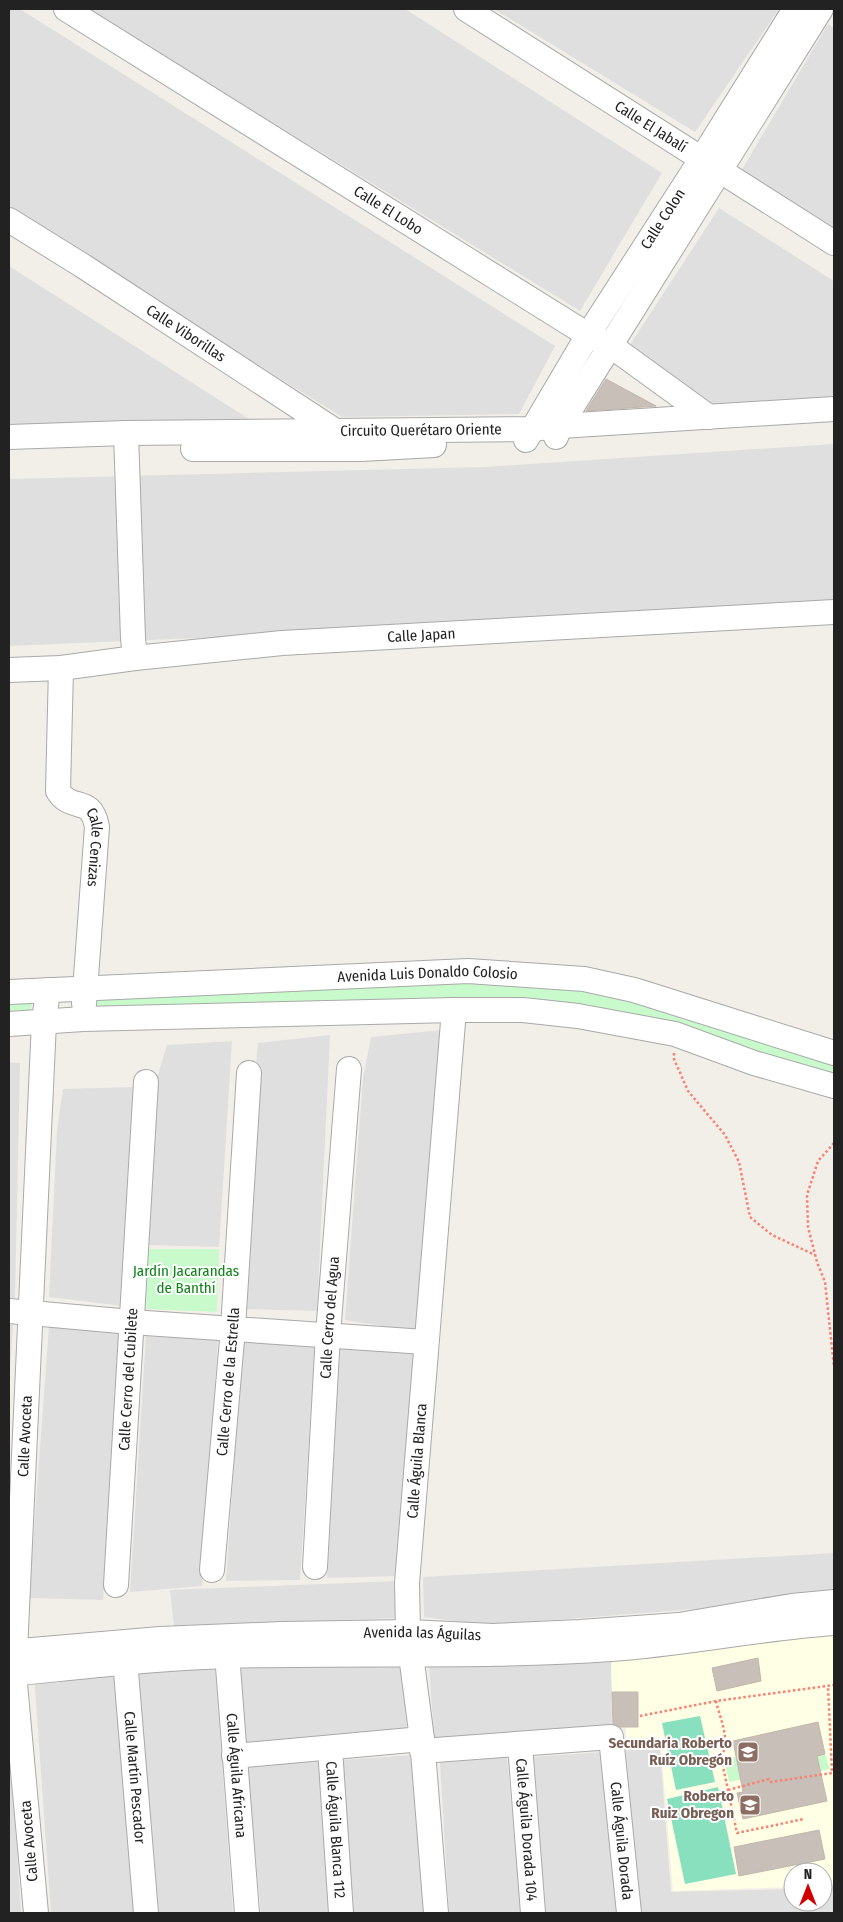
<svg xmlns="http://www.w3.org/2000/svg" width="843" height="1922" viewBox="0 0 843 1922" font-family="'Fira Sans Condensed',sans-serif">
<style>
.residential{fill:#e0dfdf}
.education{fill:#ffffe5}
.park{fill:#c8facc}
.pitch{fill:#88e0be}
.building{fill:#c7bfb8;stroke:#c4b6ab}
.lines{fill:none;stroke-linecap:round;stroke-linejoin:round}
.minor-casing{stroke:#a9a9a9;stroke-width:26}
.path{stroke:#fa8072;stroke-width:2.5;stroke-dasharray:2.5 2.5;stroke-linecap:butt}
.minor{stroke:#fff;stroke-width:24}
.labels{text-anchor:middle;stroke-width:4;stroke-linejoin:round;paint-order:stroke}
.street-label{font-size:15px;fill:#222;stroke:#fff}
.park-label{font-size:15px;fill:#0c8416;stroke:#fff}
.education-label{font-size:15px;font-weight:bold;fill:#785e54;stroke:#fff;text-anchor:end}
</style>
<rect width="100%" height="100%" fill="#f2efe9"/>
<!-- residential -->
<g class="residential">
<path d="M9 9H20L555 346 519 414 342 417 9 210Z"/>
<path d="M88 9H405L662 173 580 311Z"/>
<path d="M494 9H779L695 132Z"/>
<path d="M828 24 834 28V237L737 178Z"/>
<path d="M719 208 834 281V398L710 404 626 351Z"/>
<path d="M9 266 260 426 9 427Z"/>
<path d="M834 444V611L9 646V479L484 467Z"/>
<path d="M442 1030 422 1332 345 1320 363 1078 371 1037Z"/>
<path d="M330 1035 317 1311 242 1309 254 1086 258 1043Z"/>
<path d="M232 1041 219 1247 149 1245 154 1088 167 1045Z"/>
<path d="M9 1062 20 1063 15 1298H9Z"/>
<path d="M133 1087 123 1306 49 1297 57 1131 63 1089Z"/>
<path d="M9 1325H13L9 1381Z"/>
<path d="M49 1326 119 1333 103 1600 29 1598Z"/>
<path d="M146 1336 218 1340 202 1586 130 1592Z"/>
<path d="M242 1342 315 1345 300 1580 226 1581Z"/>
<path d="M340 1348 417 1353 397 1576 327 1578Z"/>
<path d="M834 1553V1592L741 1602 709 1608 502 1624 462 1622 424 1617 423 1577Z"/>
<path d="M397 1581 395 1618 174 1627 170 1590Z"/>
<path d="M611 1656 612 1728 434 1738 429 1665Z"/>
<path d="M401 1658 407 1732 245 1745 240 1661Z"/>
<path d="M215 1666 233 1913H159L138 1669Z"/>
<path d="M118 1669 139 1913H51L34 1673Z"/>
<path d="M9 1734 21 1913H9Z"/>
<path d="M659 1738 671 1892 793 1889V1902H823V1888L834 1887V1913H637L625 1740Z"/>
<path d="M604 1752 617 1913H546L532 1757Z"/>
<path d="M412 1755 423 1913H354L341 1760Z"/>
<path d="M507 1757 521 1913H449L440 1763Z"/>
<path d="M319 1760 334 1913H261L247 1767Z"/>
</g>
<!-- education -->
<path class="education" d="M834 1632V1885L823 1886V1872H793V1887L673 1891 660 1737 626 1739V1727H613L611 1656Z"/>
<!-- park -->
<g class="park">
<path d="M445 982 573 989 627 1000 834 1063V1079L608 1011 97 1013 96 996Z"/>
<path d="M32 1002 29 1017 9 1018V1003Z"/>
<path d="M148 1249H219L217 1312 146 1309Z"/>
<path d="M825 1754 830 1769 776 1780 774 1773 729 1782 724 1759 736 1757 739 1772Z"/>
</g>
<!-- pitch -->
<g class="pitch">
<path d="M700 1716 715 1782 676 1790 662 1723Z"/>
<path d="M718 1787 736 1874 685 1884 667 1799Z"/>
</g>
<!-- building -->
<g class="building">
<path d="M606 379 656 406 586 411Z"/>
<path d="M758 1658 761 1681 717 1691 712 1668Z"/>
<path d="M612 1692H638V1727H620L613 1724Z"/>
<path d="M818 1722 825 1754 817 1756 827 1801 743 1819 737 1793 743 1792 733 1741Z"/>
<path d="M819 1830 825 1859 739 1876 734 1847Z"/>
</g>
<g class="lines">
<!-- minor casing -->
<g class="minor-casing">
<g id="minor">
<path id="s1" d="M66 9 588 335 611 346 709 417"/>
<path id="s2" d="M466 9 834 243"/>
<path id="s3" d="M9 220 83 266 337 432"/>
<path d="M126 433 133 638 135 658"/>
<path id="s4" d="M9 437 126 433 531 429 560 426 834 409"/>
<path d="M556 437 560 426 821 9"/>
<path id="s5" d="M526 440 588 335 702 158 795 9"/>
<path d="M193 449H361L434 445"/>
<path id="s6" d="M61 668 58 791C72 813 91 794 97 827L84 1004"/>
<path id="s7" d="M9 670 61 668 135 658 282 643 834 612"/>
<path id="s8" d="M9 992 468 971 584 979 634 990 834 1053"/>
<path d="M9 1024 83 1019 454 1010H523L578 1016 675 1034 754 1063 834 1086"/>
<path d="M9 1311 131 1322 425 1342"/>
<path id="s9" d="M315 1567 328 1334 349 1069"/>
<path id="s10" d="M212 1570 233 1328 249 1073"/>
<path id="s11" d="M116 1585 146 1082"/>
<path id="s12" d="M226 1641 247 1913"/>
<path id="s13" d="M124 1648 146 1913"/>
<path id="s14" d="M9 1652 160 1639 282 1634 408 1632 493 1636 580 1632 679 1625 792 1606 834 1602"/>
<path d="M9 1674C82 1667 155 1658 229 1656 356 1652 484 1658 611 1649 686 1644 760 1628 834 1623"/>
<path id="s15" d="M520 1745 533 1913"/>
<path id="s16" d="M330 1748 341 1913"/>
<path id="s17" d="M422 1751 611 1737 629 1913"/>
<path d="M234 1756 422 1739"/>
<path id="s18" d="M36 1913 14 1673 44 1022 48 990"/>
<path id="s19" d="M436 1913 422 1739 408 1632 407 1583 454 1010"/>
</g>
</g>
<!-- path -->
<g class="path">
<path d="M674 1053V1059L688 1091 725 1135 739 1162 750 1217 772 1235 815 1255"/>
<path d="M834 1143 818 1161 807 1195 808 1227 817 1262 825 1282 834 1367"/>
<path d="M716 1701C720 1719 731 1740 721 1757L737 1833 804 1819"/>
<path d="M640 1716 716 1701 834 1685"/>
<path d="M728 1790 769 1779 771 1782 832 1773 828 1686"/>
</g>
<!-- minor -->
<use href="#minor" class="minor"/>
</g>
<!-- icons -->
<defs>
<g id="school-square" transform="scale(1.125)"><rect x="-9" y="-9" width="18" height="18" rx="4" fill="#8d6e63" stroke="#fff"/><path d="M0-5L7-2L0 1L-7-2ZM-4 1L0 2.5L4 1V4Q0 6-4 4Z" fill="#fff"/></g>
</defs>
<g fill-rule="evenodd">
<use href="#school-square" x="748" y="1752"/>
<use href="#school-square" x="750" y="1805"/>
</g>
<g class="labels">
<!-- street labels -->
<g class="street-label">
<text dy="5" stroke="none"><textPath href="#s2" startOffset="219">Calle El Jabalí</textPath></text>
<text dy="5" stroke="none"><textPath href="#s1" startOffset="380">Calle El Lobo</textPath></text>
<text dy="5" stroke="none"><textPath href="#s5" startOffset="260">Calle Colon</textPath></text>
<text dy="5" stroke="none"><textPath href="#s3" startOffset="210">Calle Viborillas</textPath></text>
<text dy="5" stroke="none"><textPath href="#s4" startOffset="412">Circuito Querétaro Oriente</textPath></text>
<text dy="5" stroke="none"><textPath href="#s7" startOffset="414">Calle Japan</textPath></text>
<text dy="5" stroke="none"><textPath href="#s6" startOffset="200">Calle Cenizas</textPath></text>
<text dy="5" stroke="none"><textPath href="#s8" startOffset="419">Avenida Luis Donaldo Colosio</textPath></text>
<text dy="5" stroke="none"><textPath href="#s9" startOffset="250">Calle Cerro del Agua</textPath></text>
<text dy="5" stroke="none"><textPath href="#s11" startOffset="206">Calle Cerro del Cubilete</textPath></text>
<text dy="5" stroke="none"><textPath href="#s10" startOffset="189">Calle Cerro de la Estrella</textPath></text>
<text dy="5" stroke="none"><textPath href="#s18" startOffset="478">Calle Avoceta</textPath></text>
<text dy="5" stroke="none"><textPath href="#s19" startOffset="454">Calle Águila Blanca</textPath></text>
<text dy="5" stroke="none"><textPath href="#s14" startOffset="414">Avenida las Águilas</textPath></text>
<text dy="5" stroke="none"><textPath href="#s12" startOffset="135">Calle Águila Africana</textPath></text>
<text dy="5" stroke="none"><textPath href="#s13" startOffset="130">Calle Martín Pescador</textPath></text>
<text dy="5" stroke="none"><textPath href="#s15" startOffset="85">Calle Águila Dorada 104</textPath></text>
<text dy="5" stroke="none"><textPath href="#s16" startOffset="82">Calle Águila Blanca 112</textPath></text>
<text dy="5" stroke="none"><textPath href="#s17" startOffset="294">Calle Águila Dorada</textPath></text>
<text transform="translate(29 1841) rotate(-95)" y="5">Calle Avoceta</text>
</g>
<!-- park labels -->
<g class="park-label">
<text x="186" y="1276">Jardín Jacarandas<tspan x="186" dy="17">de Banthí</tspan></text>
</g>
<!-- education labels -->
<g class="education-label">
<text x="732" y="1748">Secundaria Roberto<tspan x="732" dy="17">Ruíz Obregón</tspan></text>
<text x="734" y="1801">Roberto<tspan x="734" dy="17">Ruiz Obregon</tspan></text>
</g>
</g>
<!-- border -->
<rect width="843" height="1922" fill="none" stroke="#222222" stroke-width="20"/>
<!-- north arrow -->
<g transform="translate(808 1887)"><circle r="24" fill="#ffffff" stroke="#a7a7a7"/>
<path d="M0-4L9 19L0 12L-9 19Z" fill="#d40000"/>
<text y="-8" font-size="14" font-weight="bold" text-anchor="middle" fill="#222222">N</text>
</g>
</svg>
